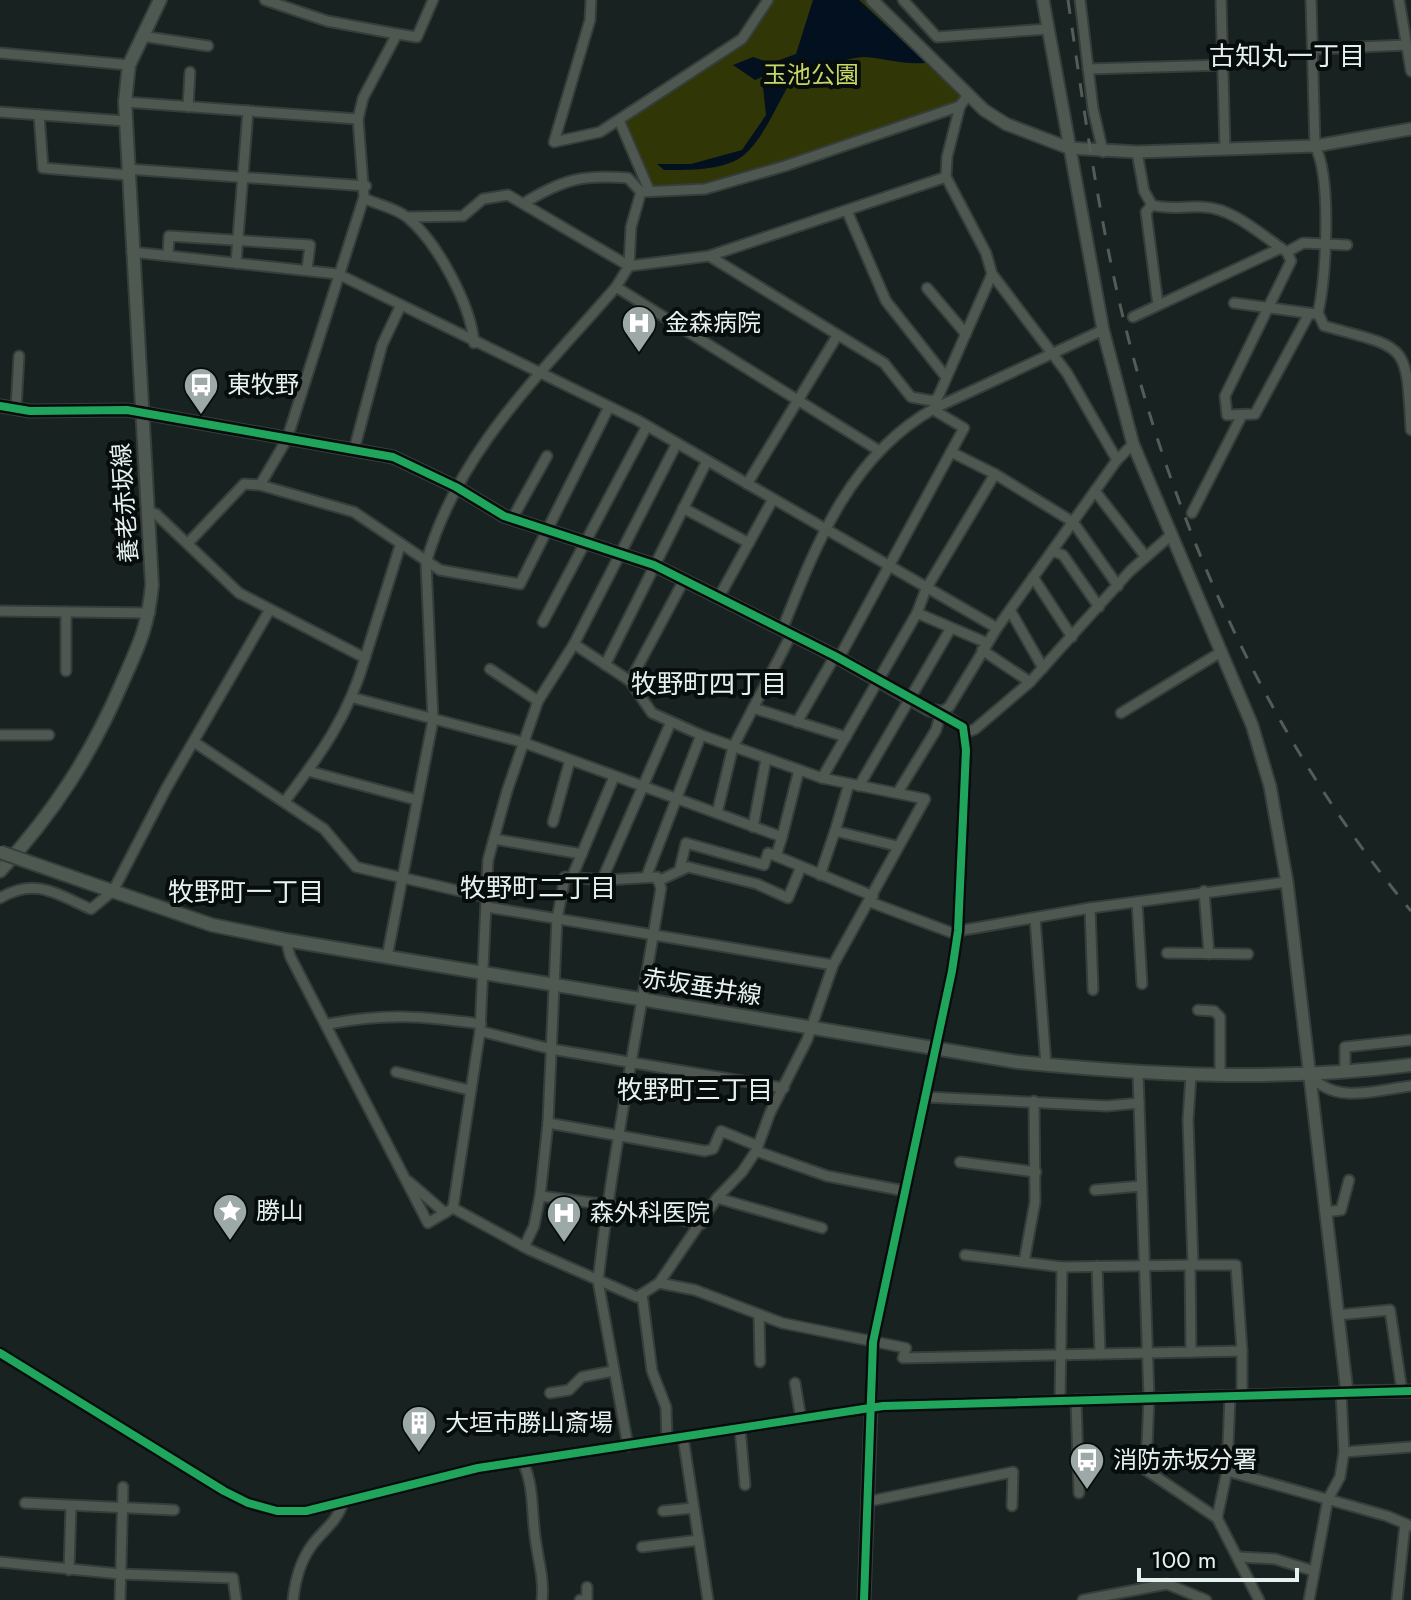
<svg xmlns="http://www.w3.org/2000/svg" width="1411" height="1600" viewBox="0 0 1411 1600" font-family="Jost,'Noto Sans JP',sans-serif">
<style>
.green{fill:#303605}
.water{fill:#03101f}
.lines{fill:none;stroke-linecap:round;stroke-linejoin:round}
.minor-casing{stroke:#363e3c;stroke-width:13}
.tertiary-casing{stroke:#363e3c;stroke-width:15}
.secondary-casing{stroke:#363e3c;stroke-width:16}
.minor{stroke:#4e5851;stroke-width:9}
.tertiary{stroke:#4e5851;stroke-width:11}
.secondary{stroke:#4e5a51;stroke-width:12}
.rail{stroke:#545c57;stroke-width:3;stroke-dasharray:14 14;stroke-linecap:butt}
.secondary-bridge-casing{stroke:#363e3c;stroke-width:16;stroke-linecap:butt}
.secondary-bridge{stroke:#4e5a51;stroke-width:12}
.cycleway-casing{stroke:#060d0c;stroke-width:13}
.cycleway{stroke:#20a55d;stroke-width:8}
.labels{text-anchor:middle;stroke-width:8;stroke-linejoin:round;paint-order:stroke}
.park-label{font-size:24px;fill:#c7d666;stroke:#060d0c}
.poi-label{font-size:24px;fill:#e5f1ef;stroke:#060d0c;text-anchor:start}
.street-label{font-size:24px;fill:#e5f1ef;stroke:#060d0c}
.neighbourhood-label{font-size:26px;fill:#e5f1ef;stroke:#060d0c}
</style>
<rect width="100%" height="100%" fill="#182220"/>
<!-- green -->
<path class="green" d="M771 0H867L964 96 959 104 850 142 704 187 651 188 622 121 744 41Z"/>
<!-- water -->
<path class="water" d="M813 0H859L926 63C902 65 885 58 864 57 847 57 808 73 792 80 777 103 765 137 744 155 725 171 687 170 664 170L657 164H691L742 150 766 115 762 77 755 80 733 65 753 57 771 63 796 54Z"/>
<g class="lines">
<!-- minor casing -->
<g class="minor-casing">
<g id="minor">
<path d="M265 0 327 21 397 34"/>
<path d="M591 0 590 20 554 142 600 132 742 39 768 0"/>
<path d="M903 0 937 37 1048 29"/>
<path d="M1080 0 1093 109 1103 152"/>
<path d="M1221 0 1225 149"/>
<path d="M1311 0 1315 146C1332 178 1326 277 1318 313L1324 326C1409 349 1406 342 1411 430"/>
<path d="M1399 0 1411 71"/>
<path d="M141 36 208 46"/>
<path d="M1313 49 1406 45"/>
<path d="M0 53 129 65"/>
<path d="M1088 69 1224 65"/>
<path d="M968 95 960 106 947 157 946 177 986 253 992 274 1067 373 1117 460"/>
<path d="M125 102 358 119 364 197 287 439 260 485 354 512 440 570 520 584 609 407"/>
<path d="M188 107 190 72"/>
<path d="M0 112 125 121"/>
<path d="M39 115 43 168 128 175"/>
<path d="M358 119 363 98 397 34 417 37 433 0"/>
<path d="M619 120 649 190"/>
<path d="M1137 152 1144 191 1152 205C1170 210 1185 206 1203 207 1234 208 1262 236 1287 252L1291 261 1225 396 1227 415 1255 414 1309 314"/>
<path d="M127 169 366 186"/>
<path d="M368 200C380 205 398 209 408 218 437 242 471 305 474 343"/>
<path d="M524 203C562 180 582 174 628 178L641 192"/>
<path d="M1152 205 1146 212 1158 305"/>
<path d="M847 211 886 301 946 377"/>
<path d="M408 217 463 216 483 199 508 195 629 266 709 256 946 177"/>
<path d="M132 252 338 274 637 420 997 628"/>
<path d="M1287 252 1303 243 1347 245"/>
<path d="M168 255 169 236 310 245 307 269"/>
<path d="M709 256 884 363 911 397 933 401 937 412 964 428 839 658"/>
<path d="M236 263 248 111"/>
<path d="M616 287 878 450"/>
<path d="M927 288 966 334"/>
<path d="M1234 303 1315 314"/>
<path d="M1133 317 1281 248"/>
<path d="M933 401 938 397 992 274"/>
<path d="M16 409 19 356"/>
<path d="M354 450 382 345 401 305"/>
<path d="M995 474 1073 522 1118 586"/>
<path d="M747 484 837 336"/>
<path d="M1095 491 1146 557"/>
<path d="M683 508 749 543"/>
<path d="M147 511 156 514 239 593 365 658C349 715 321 754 285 801"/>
<path d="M1192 513 1241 417"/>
<path d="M512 519 547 456"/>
<path d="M188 543 244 484 260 485"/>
<path d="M1052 551 1063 555 1099 607"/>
<path d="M1033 577 1072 637"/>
<path d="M719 597 773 499"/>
<path d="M1010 610 1043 668"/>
<path d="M0 611 150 613"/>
<path d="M66 612V671"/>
<path d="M917 613 926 589 995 474 951 452"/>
<path d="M543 622 647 426"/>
<path d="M782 630C816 545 850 455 935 408L1103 330"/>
<path d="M982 650 1030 682"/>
<path d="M365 658 400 546"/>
<path d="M605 665 707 461"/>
<path d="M490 669 538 701"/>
<path d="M630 681 684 580"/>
<path d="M354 698 522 742 782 837 776 856 873 896"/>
<path d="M753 708 846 737"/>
<path d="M1121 713 1221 652"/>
<path d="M797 722 835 656"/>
<path d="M965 733 975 729 1030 682 1130 571 1171 535"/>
<path d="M0 735H49"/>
<path d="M194 742 324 829 356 867 486 897"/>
<path d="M308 771 417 800"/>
<path d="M822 778 917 613 987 643"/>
<path d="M859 786 951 628"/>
<path d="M898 792 936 730 941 712 949 707 997 628 1117 460 1133 444"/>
<path d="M717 813 733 747 791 635"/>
<path d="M553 822 570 760"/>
<path d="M753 827 766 759"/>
<path d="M835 831 849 784"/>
<path d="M782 837 799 770"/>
<path d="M494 839 582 854"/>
<path d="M680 868 686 843 764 865 768 853 776 856"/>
<path d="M647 875 701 735"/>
<path d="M820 875 835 831 897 846"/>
<path d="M572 877 614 777"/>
<path d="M602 880 671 722"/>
<path d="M658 881 688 867 757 884 788 898 801 867"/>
<path d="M1204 891 1209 954"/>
<path d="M0 898C36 877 56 894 91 909L113 891 167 787 269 611"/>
<path d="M870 902 958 935"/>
<path d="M1137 902 1142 984"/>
<path d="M487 907 833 965"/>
<path d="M1090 908 1093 990"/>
<path d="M1035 918 1046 1065"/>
<path d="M958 931 1090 908 1287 882"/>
<path d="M286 940 290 956 428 1223 453 1208"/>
<path d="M1167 953 1248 954"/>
<path d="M387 957 433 720 426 563C458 450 541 374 616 287L629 266 631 227 641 192 705 189 785 166 960 106"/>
<path d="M1198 1010 1214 1011 1220 1017V1075"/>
<path d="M328 1024C387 1013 422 1016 481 1024"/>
<path d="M480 1031 551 1049 784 1088"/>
<path d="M1345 1071V1047L1411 1040"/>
<path d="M396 1072 469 1090"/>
<path d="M1138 1074 1149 1398 1146 1470 1217 1518 1259 1600"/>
<path d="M1191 1075 1188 1120 1193 1265H1236L1242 1351"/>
<path d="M1310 1075C1335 1105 1376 1090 1411 1086"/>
<path d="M925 1097 1107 1106 1139 1103"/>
<path d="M756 1151 827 1176 905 1191"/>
<path d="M960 1162 1036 1172"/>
<path d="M408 1181 445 1213"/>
<path d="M1095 1190 1141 1186"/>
<path d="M540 1196 548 1123"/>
<path d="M717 1198 822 1228"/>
<path d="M453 1208 530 1250 637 1297 659 1283 717 1198 742 1172 756 1151 770 1113 807 1040 833 965 925 799 822 778 701 735 652 713 630 681 574 644"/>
<path d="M453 1208 480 1031 488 860 507 791 538 701 574 644 677 443"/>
<path d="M1325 1212 1341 1210 1349 1180"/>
<path d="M524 1247 534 1226 540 1196 609 1205 701 1224"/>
<path d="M965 1255 1062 1267 1193 1265"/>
<path d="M1024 1262 1035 1202 1034 1101"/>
<path d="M1190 1265 1191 1352"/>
<path d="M1097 1266 1100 1354"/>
<path d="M659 1283 695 1290 782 1323 906 1348 903 1358 1242 1351V1395"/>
<path d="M642 1294 652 1371 666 1407 667 1439"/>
<path d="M759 1315 760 1362"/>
<path d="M1337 1315 1390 1310 1402 1391"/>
<path d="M0 1353 224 1491 248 1503 277 1511H306L478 1468 883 1406 1347 1392"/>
<path d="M795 1383 801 1419"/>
<path d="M550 1393 569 1390 582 1377 613 1371"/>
<path d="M1076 1400 1079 1493"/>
<path d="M1060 1401 1062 1267"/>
<path d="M871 1408 873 1342 952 971 958 931 966 750 963 727 941 712"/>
<path d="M740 1428 745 1485"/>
<path d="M683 1437 708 1600"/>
<path d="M628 1446 598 1281C613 1149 640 1019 661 888L657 877 606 880 565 877 557 919 548 1123 705 1151 713 1149 721 1131 758 1146"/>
<path d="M1344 1452 1411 1447"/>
<path d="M523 1462C535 1489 531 1514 536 1543 539 1564 544 1579 542 1600"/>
<path d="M1227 1471 1387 1516 1411 1526"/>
<path d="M870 1501 1013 1472 1012 1506"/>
<path d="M25 1503 174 1510"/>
<path d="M663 1511 693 1508"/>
<path d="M1217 1518 1227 1471 1230 1396"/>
<path d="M642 1547 699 1540"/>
<path d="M1238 1557 1275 1559 1314 1571"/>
<path d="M0 1562 120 1574 233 1578 236 1600"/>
<path d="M69 1570 71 1506"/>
<path d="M120 1600 123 1487"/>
<path d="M293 1600C295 1581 301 1560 312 1545 323 1530 337 1522 343 1503"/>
<path d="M580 1600 587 1599V1587"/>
<path d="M1083 1600 1167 1584 1206 1600"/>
<path d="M1309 1600 1328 1499 1340 1477 1344 1452 1341 1392"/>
<path d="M1397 1600 1405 1524"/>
</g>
</g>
<!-- tertiary casing -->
<g class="tertiary-casing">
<g id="tertiary">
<path d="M872 0 984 110 1006 124 1069 148 1137 152 1315 146 1411 129"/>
<path d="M1043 0 1103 330 1133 444 1252 725 1270 786 1287 882 1347 1392 1411 1391"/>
<path d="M0 406 30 411 127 410 393 457 456 487 504 516 654 565 835 656 929 710 941 712"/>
<path d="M864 1600 871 1408"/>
</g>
</g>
<!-- secondary casing -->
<g class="secondary-casing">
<g id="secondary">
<path d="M0 871C53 814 91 755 122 683 139 645 148 627 152 585L125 102 129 65 160 0"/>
<path d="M86 882 212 925 286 940 1018 1062C1149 1075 1280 1082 1411 1065"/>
</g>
</g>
<!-- minor -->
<use href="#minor" class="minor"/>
<!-- tertiary -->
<use href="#tertiary" class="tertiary"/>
<!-- secondary -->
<use href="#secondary" class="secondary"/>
<!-- rail -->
<path class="rail" d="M1068 0C1082 96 1095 192 1116 287 1166 511 1264 734 1411 911"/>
<!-- secondary-bridge casing -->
<g class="secondary-bridge-casing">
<path id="secondary-bridge" d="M0 852 86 882"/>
</g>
<!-- secondary-bridge -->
<use href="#secondary-bridge" class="secondary-bridge"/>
<!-- cycleway casing -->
<g class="cycleway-casing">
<g id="cycleway">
<path d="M0 406 30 411 127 410 393 457 456 487 504 516 654 565 835 656 963 727 966 750 958 931 952 971 873 1342 864 1600"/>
<path d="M0 1353 224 1491 248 1503 277 1511H306L478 1468 883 1406 1411 1391"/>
</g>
</g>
<!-- cycleway -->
<use href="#cycleway" class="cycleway"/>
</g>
<!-- icons -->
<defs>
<g id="hospital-pin" transform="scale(1.8)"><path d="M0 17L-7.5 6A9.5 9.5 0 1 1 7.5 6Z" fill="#9da9a7" stroke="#060d0c"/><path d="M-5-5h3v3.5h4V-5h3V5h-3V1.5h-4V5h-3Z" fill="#fff"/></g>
<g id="bus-pin" transform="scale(1.8)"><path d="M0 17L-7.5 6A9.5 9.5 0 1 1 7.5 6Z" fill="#9da9a7" stroke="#060d0c"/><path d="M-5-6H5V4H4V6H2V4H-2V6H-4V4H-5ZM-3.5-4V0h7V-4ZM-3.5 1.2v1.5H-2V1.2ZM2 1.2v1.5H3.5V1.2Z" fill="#fff"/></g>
<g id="sight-pin" transform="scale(1.8)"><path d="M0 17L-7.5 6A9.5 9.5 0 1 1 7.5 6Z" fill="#9da9a7" stroke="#060d0c"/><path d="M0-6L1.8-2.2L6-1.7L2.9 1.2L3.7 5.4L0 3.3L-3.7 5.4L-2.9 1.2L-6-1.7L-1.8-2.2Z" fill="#fff"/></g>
<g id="building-pin" transform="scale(1.8)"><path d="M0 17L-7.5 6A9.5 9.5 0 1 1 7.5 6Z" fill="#9da9a7" stroke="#060d0c"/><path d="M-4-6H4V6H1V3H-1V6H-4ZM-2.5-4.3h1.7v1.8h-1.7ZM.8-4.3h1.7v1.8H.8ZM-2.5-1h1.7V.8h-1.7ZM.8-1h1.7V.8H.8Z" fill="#fff"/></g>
</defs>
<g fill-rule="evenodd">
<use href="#hospital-pin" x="639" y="323"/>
<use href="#bus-pin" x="201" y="385"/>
<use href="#sight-pin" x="230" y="1211"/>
<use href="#hospital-pin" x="564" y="1213"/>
<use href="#building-pin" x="419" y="1423"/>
<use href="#bus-pin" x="1087" y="1460"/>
</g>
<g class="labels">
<!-- park labels -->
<g class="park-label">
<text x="811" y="83">玉池公園</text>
</g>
<!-- poi labels -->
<g class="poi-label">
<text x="665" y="331">金森病院</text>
<text x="227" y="393">東牧野</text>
<text x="256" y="1219">勝山</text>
<text x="590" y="1221">森外科医院</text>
<text x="445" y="1431">大垣市勝山斎場</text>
<text x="1113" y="1468">消防赤坂分署</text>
</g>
<!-- street labels -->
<g class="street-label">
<text transform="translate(125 503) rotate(-94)" y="8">養老赤坂線</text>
<text transform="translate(702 987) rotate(9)" y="8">赤坂垂井線</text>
</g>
<!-- neighbourhood labels -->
<g class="neighbourhood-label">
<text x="1287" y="65">古知丸一丁目</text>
<text x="709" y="693">牧野町四丁目</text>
<text x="538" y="897">牧野町二丁目</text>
<text x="246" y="901">牧野町一丁目</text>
<text x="695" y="1099">牧野町三丁目</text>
</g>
</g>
<!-- scale -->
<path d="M1139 1568v12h158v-12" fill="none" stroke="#e5f1ef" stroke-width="4"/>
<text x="1151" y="1568" font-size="24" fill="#e5f1ef" stroke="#060d0c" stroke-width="6" paint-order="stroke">100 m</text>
</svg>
